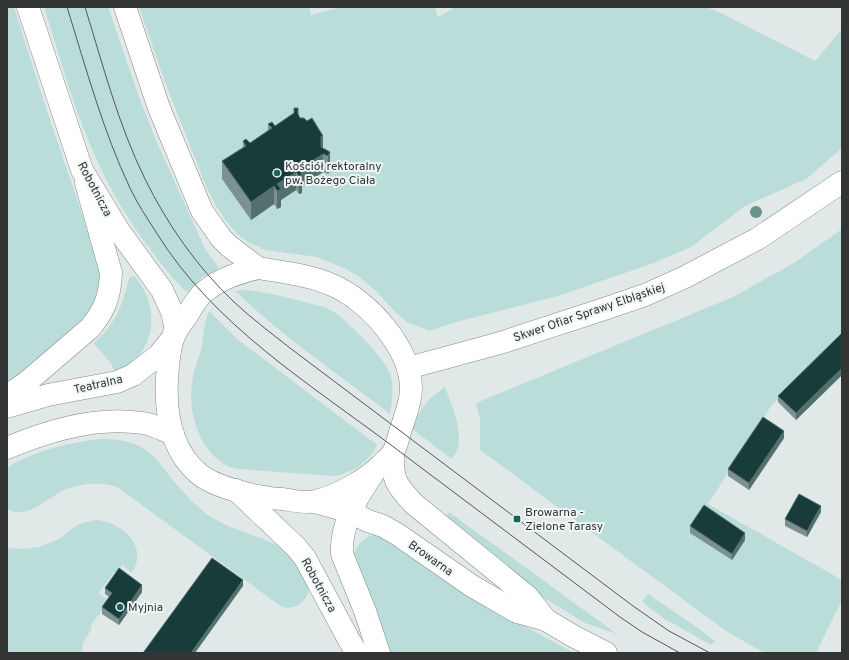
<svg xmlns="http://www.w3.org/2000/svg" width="849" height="660" viewBox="0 0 849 660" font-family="Overpass,sans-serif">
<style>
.green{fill:#bbddd9}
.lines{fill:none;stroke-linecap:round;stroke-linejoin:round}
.minor-casing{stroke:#848a89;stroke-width:23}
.tertiary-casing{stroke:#848a89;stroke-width:23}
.secondary-casing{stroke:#848a89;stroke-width:23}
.minor{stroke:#fff;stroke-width:22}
.tertiary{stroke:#fff;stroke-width:22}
.secondary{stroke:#fff;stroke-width:22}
.tram{stroke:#545757;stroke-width:1}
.tree{fill:#6f918f}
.wall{fill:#7c9290}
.shaded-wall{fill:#54706e}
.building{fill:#183c39;stroke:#54706e}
.poi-dot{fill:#15635f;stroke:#eff6f5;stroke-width:1.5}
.labels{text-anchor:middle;stroke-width:4;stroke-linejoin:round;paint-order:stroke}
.poi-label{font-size:12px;fill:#333535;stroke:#eff6f5;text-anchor:start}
.street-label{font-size:12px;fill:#333535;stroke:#eff6f5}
</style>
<rect width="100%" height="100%" fill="#e1e8e8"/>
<!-- green -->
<g class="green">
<path d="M7 7H14L47 111 102 272 95 310 57 346 7 383Z"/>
<path d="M44 7H108L139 97 155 138 205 249 218 267 216 271 202 277 190 291H185L183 289C145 247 114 201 92 149 72 103 59 54 44 7Z"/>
<path d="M139 7H309L311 15 341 7H435L438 17 456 7H706L721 13 815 61 842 29V148L806 179 745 206 691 247 654 263 558 296 456 322 429 331 407 322 396 313 377 292 358 276 346 269 317 257 265 250 248 242 237 234 227 222 216 206 206 186 165 82Z"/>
<path d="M842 229V335L771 406 708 504 842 580V600L816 653H765L726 631 480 450V419L476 403 733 297 794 263Z"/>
<path d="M133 276C137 278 139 282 141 285 156 307 155 338 137 358 131 365 122 369 115 374L112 365 94 343C100 337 107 331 111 324 121 310 125 294 129 278Z"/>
<path d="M247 290 277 295 324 307 336 313 343 319C357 332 386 359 391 377 394 389 392 401 390 414 338 374 283 337 235 291Z"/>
<path d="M209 311 237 339 377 445C369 462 353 472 335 476L238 469C233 468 228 467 224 464 198 448 188 411 192 383 193 371 198 361 201 350 204 337 203 324 209 311Z"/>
<path d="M445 387C451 405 463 428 458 448 457 451 454 455 452 459L412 429C419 410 428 398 445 387Z"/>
<path d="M99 439C114 439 129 440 143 448 155 455 163 468 172 479 184 493 196 507 211 517 219 521 227 526 236 529 254 537 273 540 288 553 292 556 306 575 308 580 312 591 305 603 294 607 290 608 286 608 282 607L117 487C100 481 83 483 66 489 48 497 28 521 7 509V469L11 465C38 450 68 443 99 439Z"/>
<path d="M449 512 617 634 585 623 554 604 540 595 445 517Z"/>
<path d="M94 520C119 520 149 545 133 571L131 572 122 565 118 572H114L99 593 109 601 91 625 92 628 83 643 82 653H7V548L23 549 39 547 59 539 77 525Z"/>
<path d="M378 534 475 599 574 653H389L353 556C357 544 365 536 378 534Z"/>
<path d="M648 594 698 628 715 641 711 645 665 619 642 602Z"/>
</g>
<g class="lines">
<!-- minor casing -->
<g class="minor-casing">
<g id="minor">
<path d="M408 368 500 343 604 309 645 295 685 277 757 239 842 182"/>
<path d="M373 474C357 497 340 525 342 554L365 611 379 653"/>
<path d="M236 490 296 547 305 558 349 640 357 653"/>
</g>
</g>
<!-- tertiary casing -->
<g class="tertiary-casing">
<g id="tertiary">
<path d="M7 396 27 382 90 328C105 310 110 296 111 273L86 183"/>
<path d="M7 407 48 395 117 382 133 375 159 355 174 336"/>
<path d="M7 448C47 431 98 416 142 423 153 424 163 430 173 434"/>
</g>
</g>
<!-- secondary casing -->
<g class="secondary-casing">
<g id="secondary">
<path d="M28 7 82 170 119 231 162 290 172 312 175 325 174 336"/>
<path d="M125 7 159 108 202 211 221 238 229 246 258 268"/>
<path d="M258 268C283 272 309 275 332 285 368 300 411 348 411 389 411 401 406 414 402 426 399 434 397 447 392 454 389 458 385 461 381 465 366 480 337 496 316 501 306 504 292 500 282 499 260 498 216 488 199 474 168 448 164 404 168 366 169 356 170 346 174 336 177 329 183 321 188 314 192 307 197 298 203 293 219 279 238 273 258 268Z"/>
<path d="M393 453C392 480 396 485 414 504L528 597 546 620"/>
<path d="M314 502 351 512 368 521 383 526 397 534 472 586 517 612 546 620 573 636 606 653"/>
</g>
</g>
<!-- minor -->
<use href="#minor" class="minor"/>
<!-- tertiary -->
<use href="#tertiary" class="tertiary"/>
<!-- secondary -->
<use href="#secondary" class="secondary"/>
<!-- tram -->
<g class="tram">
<path d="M67 7C86 68 103 131 130 188 137 203 147 218 156 232 213 325 310 384 395 448 470 504 545 561 620 617L642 632 680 653"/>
<path d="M85 7C103 65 118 124 145 179 167 224 197 267 234 302 251 318 271 333 290 348L633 606 669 631 710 653"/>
</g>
</g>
<!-- trees -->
<circle class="tree" cx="756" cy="212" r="6"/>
<!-- wall -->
<g class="wall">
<path d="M298 115 323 148 330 152V170L328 174 323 172 302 186V193L299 194 296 190 281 200V207L277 209 274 204 251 220 222 179V161L243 147V141L250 143 268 131V124L275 126Z"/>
<path d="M842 333V375L796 420 778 402V396Z"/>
<path d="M784 438 749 490 728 476V469Z"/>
<path d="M821 512 807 537 785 526V519Z"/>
<path d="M690 526 745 540 732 560 690 533Z"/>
<path d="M105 588 142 592 119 625 102 614V607L109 597 105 594Z"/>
</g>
<!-- shaded-wall -->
<g class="shaded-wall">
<path d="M323 136V172L302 186V193L299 194 298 170 321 137Z"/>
<path d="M330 152V170L328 174V156Z"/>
<path d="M296 172V190L281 200V207L277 209V184Z"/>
<path d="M274 186V204L251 220V202Z"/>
<path d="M842 368V375L796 420V413Z"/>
<path d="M784 431V438L749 490V483Z"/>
<path d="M821 506V512L807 537V531Z"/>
<path d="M745 533V540L732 560V554Z"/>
<path d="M243 580V586L195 653H191Z"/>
<path d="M142 585V592L119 625V619Z"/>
</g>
<!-- building -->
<g class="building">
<path d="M294 108H298V114L300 118H304L307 121 312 118 323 136 321 137V147L330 152 328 156 323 154 298 170 302 174 299 176 296 172 277 184 281 189 277 191 274 186 251 202 222 161 246 146 243 141 246 139 250 143 272 128 268 124 272 122 275 126 294 113Z"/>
<path d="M842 333V368L796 413 778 396Z"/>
<path d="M763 417 784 431 749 483 728 469Z"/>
<path d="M799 494 821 506 807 531 785 519Z"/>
<path d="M704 505 745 533 732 554 690 526Z"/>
<path d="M212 558 243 580 191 653H143Z"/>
<path d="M119 568 142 585 119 619 102 607 112 593 105 588Z"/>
</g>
<!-- markers -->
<g class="poi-dot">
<circle cx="277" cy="173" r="4"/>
<rect x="513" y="515" width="8" height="8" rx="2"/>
<circle cx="120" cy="607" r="4"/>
</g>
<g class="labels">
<!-- poi labels -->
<g class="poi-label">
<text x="285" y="170">Kościół rektoralny<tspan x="285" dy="14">pw. Bożego Ciała</tspan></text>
<text x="525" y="516">Browarna -<tspan x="525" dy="14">Zielone Tarasy</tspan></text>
<text x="128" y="611">Myjnia</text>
</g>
<!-- street labels -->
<g class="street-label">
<text transform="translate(95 189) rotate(62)" y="4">Robotnicza</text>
<text transform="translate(589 312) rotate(-19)" y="4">Skwer Ofiar Sprawy Elbląskiej</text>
<text transform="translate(98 384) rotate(-13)" y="4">Teatralna</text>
<text transform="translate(431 558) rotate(35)" y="4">Browarna</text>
<text transform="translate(319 585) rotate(61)" y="4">Robotnicza</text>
</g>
</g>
<!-- border -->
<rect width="849" height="660" fill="none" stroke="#333535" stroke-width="16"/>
</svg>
